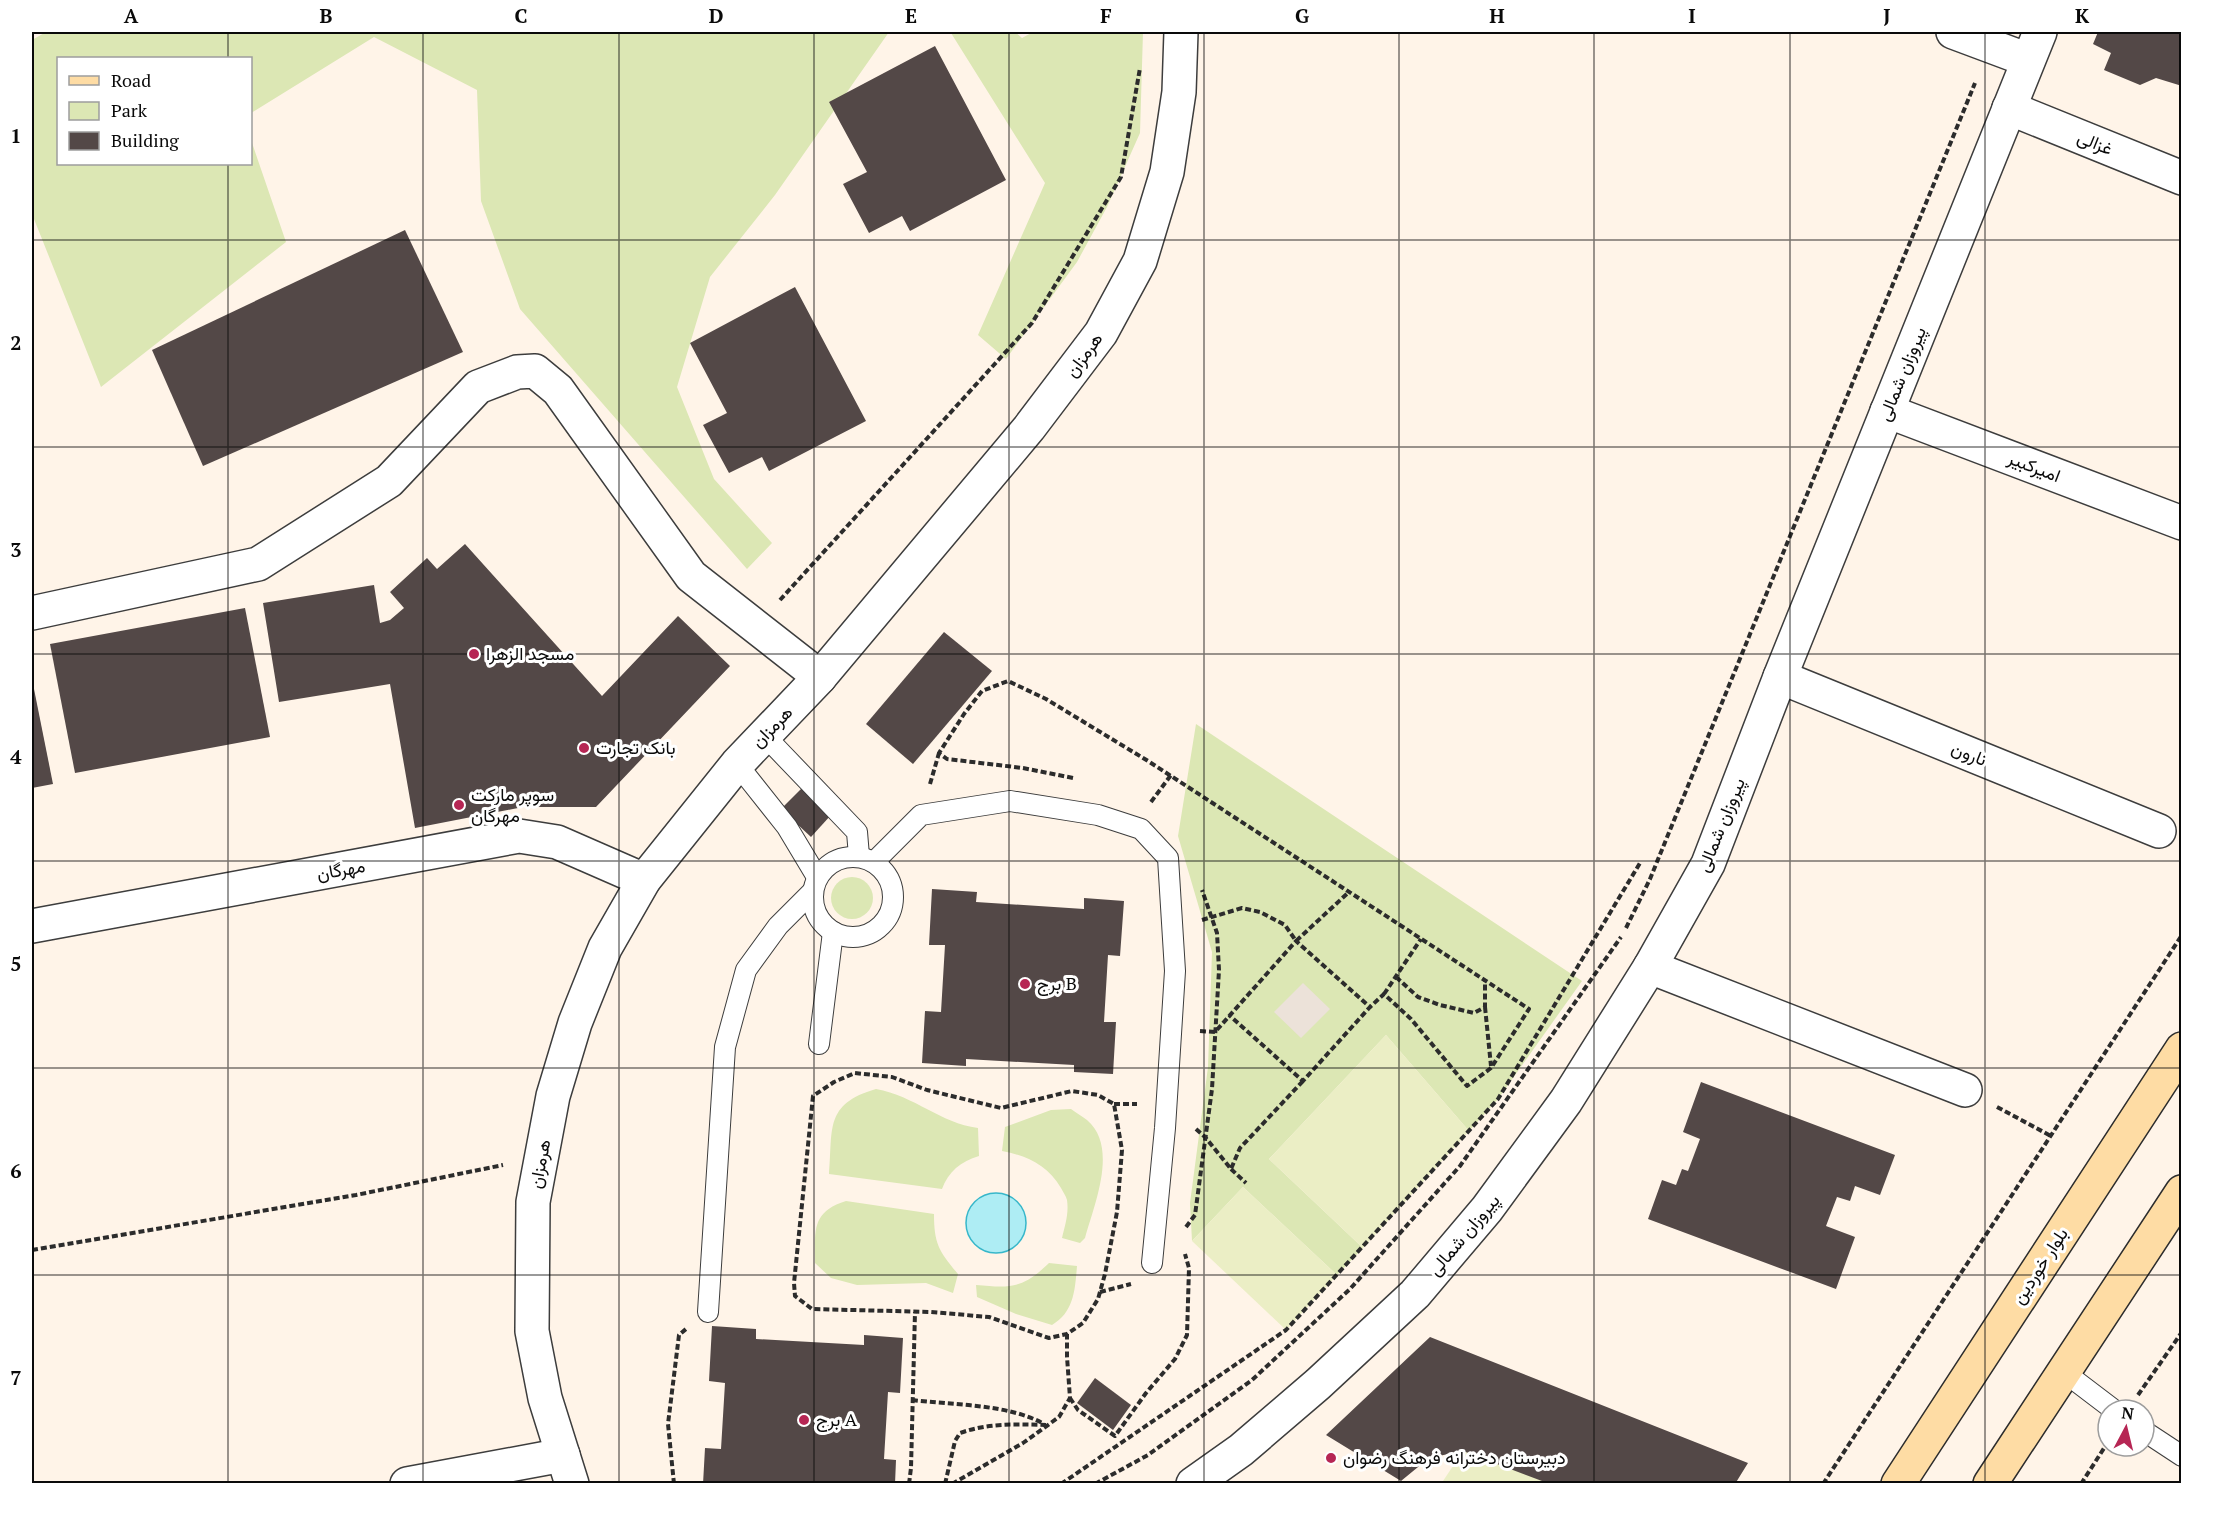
<svg xmlns="http://www.w3.org/2000/svg" width="2213" height="1515" viewBox="0 0 2213 1515" font-family="'PT Serif',Vazirmatn,serif">
<style>
.green{fill:#dce7b4}
.pitch{fill:#ebeec5}
.plaza{fill:#ece2d9}
.water{fill:#aeedf4;stroke:#37b7ca;stroke-width:1.5}
.building{fill:#534847}
.lines{fill:none;stroke-linecap:round;stroke-linejoin:round}
.service-casing{stroke:#3d3d3d;stroke-width:22}
.minor-casing{stroke:#3d3d3d;stroke-width:36}
.tertiary-casing{stroke:#3d3d3d;stroke-width:36}
.secondary-casing{stroke:#2c2c2c;stroke-width:36}
.path{stroke:#2c2c2c;stroke-width:4;stroke-dasharray:6 3;stroke-linecap:butt}
.service{stroke:#fff;stroke-width:20}
.minor{stroke:#fff;stroke-width:33}
.tertiary{stroke:#fff;stroke-width:33}
.secondary{stroke:#fedca4;stroke-width:33}
.grid{fill:none;stroke:#0a0a0a;stroke-width:1.5;stroke-opacity:0.55}
.poi-dot{fill:#b62654;stroke:#fff;stroke-width:2}
.labels{text-anchor:middle;stroke-width:6;stroke-linejoin:round;paint-order:stroke}
.street-label{font-size:18px;fill:#0a0a0a;stroke:#fff}
.poi-label{font-size:18px;fill:#0a0a0a;stroke:#fff;text-anchor:start}
.neatline{fill:none;stroke:#0a0a0a;stroke-width:2}
.grid-label{font-size:20px;text-anchor:middle;font-weight:bold;fill:#0a0a0a}
</style>
<rect width="100%" height="100%" fill="#fff4e8"/>
<!-- green -->
<g class="green">
<path d="M46 32H889L775 195 710 277 677 387 714 479 772 543 747 569 520 309 481 201 477 90 374 37 251 113 250 58H58V164H250L251 140 286 242 101 387 32 214V40Z"/>
<path d="M934 32H1015L1022 38 1033 32H1143L1140 133 1107 207 1077 262 1006 359 978 335 1045 183 951 33Z"/>
<path d="M1196 724 1582 981 1498 1099 1469 1131 1386 1035 1269 1159 1363 1248 1337 1275 1243 1187 1192 1241 1190 1203 1208 1067 1212 952 1178 836Z"/>
<circle cx="852" cy="898" r="21"/>
<path d="M876 1089C915 1096 940 1123 978 1128L979 1156C961 1161 948 1172 942 1189L829 1174C833 1129 824 1104 876 1089Z"/>
<path d="M1071 1109C1076 1113 1082 1116 1087 1120 1119 1147 1094 1205 1085 1238L1080 1243 1062 1238C1065 1225 1069 1214 1067 1200 1066 1196 1063 1192 1061 1188 1047 1165 1028 1156 1002 1151L1005 1127 1051 1110Z"/>
<path d="M846 1201 934 1214C934 1244 939 1251 958 1274L953 1293 926 1283 857 1285 831 1278 815 1263C815 1231 811 1212 846 1201Z"/>
<path d="M1049 1263 1077 1266C1075 1290 1074 1312 1052 1325L1016 1314 977 1297 976 1285C1011 1288 1022 1289 1049 1263Z"/>
</g>
<!-- pitch -->
<g class="pitch">
<path d="M1386 1035 1469 1131 1363 1248 1269 1159Z"/>
<path d="M1243 1187 1337 1275 1286 1330 1192 1241Z"/>
<path d="M1463 1451 1550 1483 1441 1484Z"/>
</g>
<!-- plaza -->
<path class="plaza" d="M1303 983 1330 1009 1301 1038 1274 1012Z"/>
<!-- water -->
<circle class="water" cx="996" cy="1223" r="30"/>
<!-- building -->
<g class="building">
<path d="M2098 32H2182V86L2156 78 2140 85 2104 70 2111 53 2093 44Z"/>
<path d="M935 46 1006 180 910 231 902 216 869 233 843 184 867 172 829 102Z"/>
<path d="M405 230 463 352 203 466 152 350Z"/>
<path d="M795 287 866 421 769 471 762 457 729 473 703 425 727 413 690 343Z"/>
<path d="M465 544 602 696 678 616 730 666 596 807H523L415 828 390 684 279 702 263 603 374 585 380 623 390 620 404 608 390 592 427 558 437 569Z"/>
<path d="M245 608 270 737 75 773 50 644Z"/>
<path d="M944 632 992 671 913 764 866 724Z"/>
<path d="M32 679 53 784 32 788Z"/>
<path d="M802 788 831 815 811 837 781 809Z"/>
<path d="M932 889 977 892 976 902 1084 909V898L1124 901 1120 956 1108 955 1104 1022H1116L1113 1074 1074 1072V1065L966 1059V1066L922 1063 925 1011 941 1012 945 945H929Z"/>
<path d="M1701 1082 1895 1155 1880 1195 1855 1186 1850 1201 1837 1197 1826 1226 1855 1237 1836 1289 1648 1219 1662 1180 1676 1185 1682 1169 1688 1171 1700 1139 1683 1132Z"/>
<path d="M712 1326 756 1329V1339L864 1345V1335L903 1338 900 1393 888 1392 884 1459 896 1460 895 1484H703L705 1448 721 1449 725 1383 709 1381Z"/>
<path d="M1430 1337 1748 1463 1735 1484H1550L1463 1451 1429 1458 1401 1481 1326 1435Z"/>
<path d="M1095 1378 1131 1405 1113 1430 1077 1403Z"/>
</g>
<g class="lines">
<!-- service casing -->
<g class="service-casing">
<g id="service">
<path d="M764 735 857 832 859 856"/>
<path d="M737 764 787 827 817 877"/>
<circle cx="853" cy="897" r="40"/>
<path d="M874 862 921 815 1010 801 1098 815 1141 829 1168 858 1175 971 1165 1128 1152 1263"/>
<path d="M819 1044 833 932"/>
<path d="M708 1312 725 1047 746 970 778 926 812 892"/>
<path d="M2064 1372 2114 1410"/>
<path d="M2144 1431 2182 1456"/>
</g>
</g>
<!-- minor casing -->
<g class="minor-casing">
<g id="minor">
<path d="M1953 32 2028 60"/>
<path d="M2009 108 2182 178"/>
<path d="M1887 411 2182 523"/>
<path d="M32 613 258 564 389 481 478 387 517 372 535 371 558 390 691 576 820 677"/>
<path d="M1780 677 2159 831"/>
<path d="M32 926 519 836 557 842 644 880"/>
<path d="M1650 967 1965 1090"/>
<path d="M407 1484 563 1455"/>
</g>
</g>
<!-- tertiary casing -->
<g class="tertiary-casing">
<g id="tertiary">
<path d="M572 1484 545 1398 532 1331 533 1202 553 1096 575 1023 605 948 644 880 737 764 820 677 1029 428 1101 333 1140 261 1167 172 1179 92 1181 32"/>
<path d="M1193 1484 1241 1450 1318 1384 1415 1294 1487 1209 1566 1101 1650 967 1708 864 1780 677 2040 32"/>
</g>
</g>
<!-- secondary casing -->
<g class="secondary-casing">
<g id="secondary">
<path d="M1898 1484 2182 1049"/>
<path d="M1990 1484 2182 1192"/>
</g>
</g>
<!-- path -->
<g class="path">
<path d="M780 600 1032 323 1121 177 1140 68"/>
<path d="M1073 778 1023 768 947 759 939 753 964 714 982 691 1008 681 1046 699 1148 761 1529 1009 1491 1068 1467 1086 1411 1019 1384 994 1370 1007"/>
<path d="M930 784 939 753"/>
<path d="M1151 802 1171 775"/>
<path d="M1202 920 1242 908 1260 912 1285 925 1296 941 1350 891"/>
<path d="M1626 928 1650 879 1975 83"/>
<path d="M1396 977 1418 997 1440 1005 1474 1013 1485 1007V981"/>
<path d="M1384 994 1421 939"/>
<path d="M1485 1007 1491 1066"/>
<path d="M1200 1031 1215 1032 1296 941 1370 1007 1303 1081 1229 1015"/>
<path d="M855 1073 892 1077 927 1090 1001 1108 1072 1091 1098 1095 1114 1104 1122 1150 1117 1212 1105 1274 1098 1299 1083 1323 1067 1334 1049 1338 989 1317 931 1312 812 1309 795 1296 794 1283 813 1096 834 1082Z"/>
<path d="M1114 1104H1137"/>
<path d="M1997 1107 2051 1136"/>
<path d="M1196 1129 1205 1137 1231 1169 1240 1148 1303 1081"/>
<path d="M1231 1169 1246 1183"/>
<path d="M1186 1227 1195 1215 1212 1089 1219 970 1217 933 1202 890"/>
<path d="M32 1250 356 1195 503 1165"/>
<path d="M1100 1292 1131 1284"/>
<path d="M2138 1395 2182 1332"/>
<path d="M1070 1398 1078 1410 1115 1436 1146 1393 1175 1359 1187 1335 1189 1268 1185 1254"/>
<path d="M912 1400C953 1405 1009 1404 1044 1424"/>
<path d="M674 1484 668 1424 679 1335 686 1329"/>
<path d="M909 1484 911 1468 915 1312"/>
<path d="M945 1484 955 1441 960 1433C988 1423 1016 1424 1046 1425"/>
<path d="M952 1484 1023 1443 1059 1417 1070 1398 1067 1357V1334"/>
<path d="M1061 1484 1286 1330 1498 1099 1640 863"/>
<path d="M1095 1484 1148 1455 1252 1380 1350 1289 1460 1166 1621 937"/>
<path d="M1823 1484 2182 935"/>
<path d="M2081 1484 2108 1442"/>
</g>
<!-- service -->
<use href="#service" class="service"/>
<!-- minor -->
<use href="#minor" class="minor"/>
<!-- tertiary -->
<use href="#tertiary" class="tertiary"/>
<!-- secondary -->
<use href="#secondary" class="secondary"/>
</g>
<!-- grid -->
<path class="grid" d="M228 32V58M423 32V1484M619 32V1484M814 32V1484M1009 32V1484M1204 32V1484M1399 32V1484M1594 32V1484M1790 32V1484M1985 32V1484M228 164V1484M32 240H2182M32 447H2182M32 654H2182M32 861H2182M32 1068H2182M32 1275H2182"/>
<!-- markers -->
<g class="poi-dot">
<circle cx="474" cy="654" r="6"/>
<circle cx="584" cy="748" r="6"/>
<circle cx="459" cy="805" r="6"/>
<circle cx="1025" cy="984" r="6"/>
<circle cx="804" cy="1420" r="6"/>
<circle cx="1331" cy="1458" r="6"/>
</g>
<g class="labels">
<!-- street labels -->
<g class="street-label">
<text transform="translate(2095 143) rotate(22)" y="6">غزالی</text>
<text transform="translate(1084 355) rotate(-54)" y="6">هرمزان</text>
<text transform="translate(1902 374) rotate(-68)" y="6">پیروزان شمالی</text>
<text transform="translate(2034 467) rotate(21)" y="6">امیرکبیر</text>
<text transform="translate(772 727) rotate(-46)" y="6">هرمزان</text>
<text transform="translate(1969 754) rotate(22)" y="6">نارون</text>
<text transform="translate(1721 825) rotate(-68)" y="6">پیروزان شمالی</text>
<text transform="translate(341 870) rotate(-10)" y="6">مهرگان</text>
<text transform="translate(540 1164) rotate(-79)" y="6">هرمزان</text>
<text transform="translate(1464 1235) rotate(-50)" y="6">پیروزان شمالی</text>
<text transform="translate(2040 1266) rotate(-57)" y="6">بلوار خوردین</text>
</g>
<!-- poi labels -->
<g class="poi-label">
<text x="486" y="660">مسجد الزهرا</text>
<text x="596" y="754">بانک تجارت</text>
<text x="471" y="801">سوپر مارکت<tspan x="471" dy="21">مهرگان</tspan></text>
<text x="1037" y="990">برج B</text>
<text x="816" y="1426">برج A</text>
<text x="1343" y="1464">دبیرستان دخترانه فرهنگ رضوان</text>
</g>
</g>
<!-- border -->
<rect width="2213" height="1515" fill="none" stroke="#ffffff" stroke-width="66"/>
<!-- legend -->
<rect x="57" y="57" width="195" height="108" fill="#ffffff" stroke="#9d9d9d" stroke-width="1.5"/>
<rect x="69" y="76" width="30" height="9" fill="#fedca4" stroke="#9d9d9d" stroke-width="1.5"/>
<text x="111" y="87" font-size="18" fill="#0a0a0a">Road</text>
<rect x="69" y="102" width="30" height="18" fill="#dce7b4" stroke="#9d9d9d" stroke-width="1.5"/>
<text x="111" y="117" font-size="18" fill="#0a0a0a">Park</text>
<rect x="69" y="132" width="30" height="18" fill="#534847" stroke="#9d9d9d" stroke-width="1.5"/>
<text x="111" y="147" font-size="18" fill="#0a0a0a">Building</text>
<!-- north arrow -->
<g transform="translate(2126 1428) rotate(7)"><circle r="28" fill="#ffffff" stroke="#9d9d9d" stroke-width="1.5"/>
<path d="M0-4.5L10 22L0 15L-10 22Z" fill="#b62654"/>
<text y="-9" font-size="16" font-weight="bold" text-anchor="middle" fill="#0a0a0a">N</text>
</g>
<rect x="33" y="33" width="2147" height="1449" class="neatline"/>
<g class="grid-label">
<text x="131" y="23">A</text>
<text x="326" y="23">B</text>
<text x="521" y="23">C</text>
<text x="716" y="23">D</text>
<text x="911" y="23">E</text>
<text x="1106" y="23">F</text>
<text x="1302" y="23">G</text>
<text x="1497" y="23">H</text>
<text x="1692" y="23">I</text>
<text x="1887" y="23">J</text>
<text x="2082" y="23">K</text>
<text x="16" y="143">1</text>
<text x="16" y="350">2</text>
<text x="16" y="557">3</text>
<text x="16" y="764">4</text>
<text x="16" y="971">5</text>
<text x="16" y="1178">6</text>
<text x="16" y="1385">7</text>
</g>
</svg>
